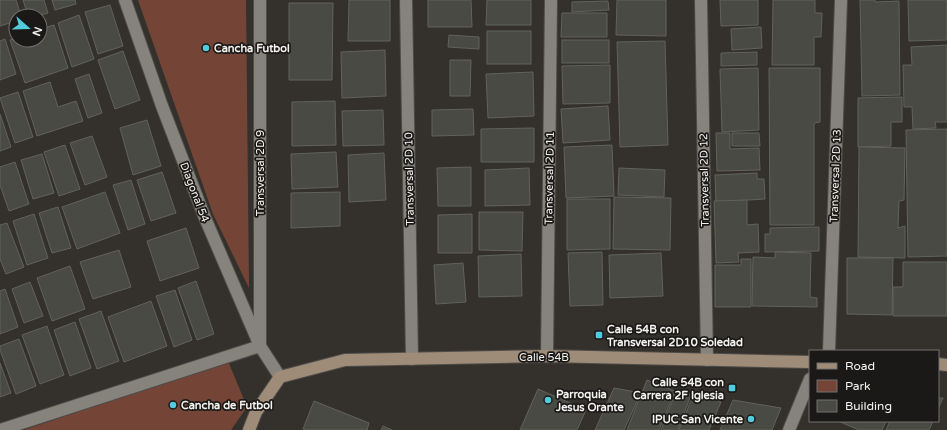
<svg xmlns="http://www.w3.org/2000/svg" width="947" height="430" viewBox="0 0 947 430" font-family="'Varela Round',sans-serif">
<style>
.green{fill:#744537}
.building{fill:#494a44;stroke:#61625c}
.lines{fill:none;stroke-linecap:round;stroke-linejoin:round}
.street-casing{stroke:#4f4d49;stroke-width:14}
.secondary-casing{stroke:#4f4d49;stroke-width:14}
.street{stroke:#86837d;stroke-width:12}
.secondary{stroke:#9e8b78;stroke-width:12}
.poi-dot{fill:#54cade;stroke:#1a1917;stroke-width:1.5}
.labels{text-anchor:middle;stroke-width:3.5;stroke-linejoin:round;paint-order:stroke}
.poi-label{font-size:11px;font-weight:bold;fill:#f5f3f0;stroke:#1a1917;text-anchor:start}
.street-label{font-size:11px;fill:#f5f3f0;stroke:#1a1917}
</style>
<rect width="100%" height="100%" fill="#34312c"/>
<!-- green -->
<g class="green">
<path d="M138 0H246L249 288 213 214Z"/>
<path d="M228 361 247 407 231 430H24Z"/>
</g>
<!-- building -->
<g class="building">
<path d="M0 0H16L21 16H16V21L0 26Z"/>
<path d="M23 0H44L48 13 38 16H28Z"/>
<path d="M52 0H75L76 4 55 10Z"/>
<path d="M349 0H390V41H348Z"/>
<path d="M428 0H471L472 27H428Z"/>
<path d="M487 0H531V25H486Z"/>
<path d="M617 0H666V36L616 35Z"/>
<path d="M720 0H758V25L721 26Z"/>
<path d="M773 0H815V13H822L821 37H814V65H772Z"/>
<path d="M860 0H875V2L899 1 900 95 862 96Z"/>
<path d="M908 0H947V40L909 41Z"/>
<path d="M608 1 609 10 572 12V2Z"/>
<path d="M289 3H333L332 80H289Z"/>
<path d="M110 5 123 46 98 54 85 12Z"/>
<path d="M562 13H607V37H561Z"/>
<path d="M79 15 94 59 72 67 58 23Z"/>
<path d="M54 25 68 68 25 83 10 40 16 38V40H40V29Z"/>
<path d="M761 27 762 48 732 50 731 29Z"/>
<rect x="487" y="31" width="44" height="33"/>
<path d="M449 35 479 37V49L448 47Z"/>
<path d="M5 39 16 74 0 80V41Z"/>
<rect x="562" y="40" width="47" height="23"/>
<path d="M665 41 668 145 620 147 617 42Z"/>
<path d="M947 45V122H935L936 128 913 129 912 107H904L903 65H912L911 47Z"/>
<path d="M385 50 386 96 342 98 341 52Z"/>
<path d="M123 51 140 100 115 109 98 60Z"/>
<path d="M757 52V65L721 66V53Z"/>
<path d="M450 60H471L470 96H450Z"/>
<path d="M610 65V103L563 104 562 66Z"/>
<path d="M758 68 759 130 722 132 720 69Z"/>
<path d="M769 68H820V122L814 123V225H770Z"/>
<path d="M533 72 534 116 488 118 486 74Z"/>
<path d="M89 74 102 113 88 118 75 79Z"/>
<path d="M50 82 58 107 76 101 83 121 37 136 23 91Z"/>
<path d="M18 92 33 137 15 143 0 98Z"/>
<path d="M902 97V122H891V146L858 147V98Z"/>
<path d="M335 101 336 145 292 146V102Z"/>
<path d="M608 106 610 140 563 143 561 109Z"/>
<path d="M473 109 474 135 432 136V110Z"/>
<path d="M383 110 384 145 343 146 342 111Z"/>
<path d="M0 114 11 147 0 151Z"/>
<path d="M147 120 161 166 133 175 120 128Z"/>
<path d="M534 128V162H481V129Z"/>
<path d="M947 129V256L908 257 906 130Z"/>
<path d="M716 133H730V149L759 148 760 170 717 171Z"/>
<path d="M732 133H759L760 146H732Z"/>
<path d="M92 136 107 177 85 185 70 143Z"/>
<path d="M65 145 80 189 59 196 44 152Z"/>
<path d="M612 145 614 196 566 198 564 147Z"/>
<path d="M859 147 905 148 904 200 899 201 898 228 905 226V258L858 257Z"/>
<path d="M336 152 338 187 292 189 291 154Z"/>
<path d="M384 153 386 200 349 202 348 155Z"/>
<path d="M42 154 54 193 33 199 21 160Z"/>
<path d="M15 162 29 204 9 211 0 185V167Z"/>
<path d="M471 167V206H438L437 168Z"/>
<path d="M529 168 530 205 485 206V170Z"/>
<path d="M619 168 665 170 664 197 618 195Z"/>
<path d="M162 172 176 213 151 221 137 180Z"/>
<path d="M757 173V179H764L765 199 716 202 715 175Z"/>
<path d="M131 180 145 224 128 230 113 185Z"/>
<path d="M105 192 120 233 77 249 62 207Z"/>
<path d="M340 192V226L291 228V193Z"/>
<path d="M614 197 671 198 670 250 613 249Z"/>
<path d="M567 199H610V249L567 250Z"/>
<path d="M747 200V225L758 224 759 252 738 253 739 262 716 263 714 201Z"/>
<path d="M58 207 71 248 52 253 39 213Z"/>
<path d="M479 212H523L522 251 479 250Z"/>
<path d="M34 214 48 258 27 265 13 221Z"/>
<path d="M472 214V253H438V215Z"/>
<path d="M7 223 24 267 6 274 0 259V225Z"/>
<path d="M819 227V251L765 252V234H770V228Z"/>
<path d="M186 228 199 268 160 281 147 241Z"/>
<path d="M119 250 131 287 93 299 80 262Z"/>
<path d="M602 252 603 305 570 306 568 253Z"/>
<path d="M775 252 811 253 810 297 817 298V307L752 306 753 257 775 258Z"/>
<path d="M661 253 663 296 610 298 609 255Z"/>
<path d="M521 254 522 296 479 297 478 256Z"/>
<path d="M847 258H893L892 315 847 314Z"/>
<path d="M741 259H751V307H715V265H741Z"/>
<path d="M903 262H947V316H893V287H903Z"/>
<path d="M463 263 466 302 436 304 434 265Z"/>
<path d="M70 266 85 309 52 321 37 278Z"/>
<path d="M196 281 214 334 197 340 178 288Z"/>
<path d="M30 282 43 316 24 323 12 289Z"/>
<path d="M5 289 18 327 0 334V291Z"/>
<path d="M175 290 192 340 174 347 156 296Z"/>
<path d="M151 301 167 346 124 362 108 317Z"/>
<path d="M101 311 119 361 97 369 79 319Z"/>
<path d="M75 322 91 368 70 376 54 330Z"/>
<path d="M47 326 64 375 40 384 22 335Z"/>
<path d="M19 339 36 386 16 394 0 350V346Z"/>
<path d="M0 363 11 393 0 397Z"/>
<path d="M647 380 675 391 659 430H627Z"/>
<path d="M614 388 641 393 624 430H595Z"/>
<path d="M538 389 586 410 577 430H520Z"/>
<path d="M677 389 691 395 678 430H661Z"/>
<path d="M695 391 721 402 709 430H679Z"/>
<path d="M938 398H943L938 409Z"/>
<path d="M733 400 781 408 772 430H720Z"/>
<path d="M314 401 369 423 367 430H306L303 429Z"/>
<path d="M838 421H886L882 430H859Z"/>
<path d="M890 421H933L929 430H886Z"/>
<path d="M383 426 392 430H381Z"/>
</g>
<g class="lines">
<!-- street casing -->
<g class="street-casing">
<g id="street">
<path d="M125 0 162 106 205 218 260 346 280 377"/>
<path d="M406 0 412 359"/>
<path d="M701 0 707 360"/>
<path d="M829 351 841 0"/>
<path d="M547 356 551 0"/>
<path d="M0 430 260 346V0"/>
<path d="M789 430 810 379"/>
</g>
</g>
<!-- secondary casing -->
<g class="secondary-casing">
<g id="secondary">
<path d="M938 364 947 365"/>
<path d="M249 430 256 412 280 377 345 360 547 356 810 362"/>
</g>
</g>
<!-- street -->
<use href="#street" class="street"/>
<!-- secondary -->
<use href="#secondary" class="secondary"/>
</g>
<!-- markers -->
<g class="poi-dot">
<circle cx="206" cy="48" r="4"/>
<rect x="595" y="331" width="8" height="8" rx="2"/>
<rect x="728" y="384" width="8" height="8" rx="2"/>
<circle cx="548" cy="400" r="4"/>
<circle cx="173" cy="405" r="4"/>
<circle cx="751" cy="419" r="4"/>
</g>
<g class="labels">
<!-- poi labels -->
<g class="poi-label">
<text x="214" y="52">Cancha Futbol</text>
<text x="607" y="333">Calle 54B con<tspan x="607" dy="13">Transversal 2D10 Soledad</tspan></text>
<text x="724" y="386" text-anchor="end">Calle 54B con<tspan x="724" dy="13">Carrera 2F Iglesia</tspan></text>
<text x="556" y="398">Parroquia<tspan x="556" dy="13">Jesus Orante</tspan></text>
<text x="181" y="409">Cancha de Futbol</text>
<text x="743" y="423" text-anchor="end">IPUC San Vicente</text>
</g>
<!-- street labels -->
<g class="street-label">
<text transform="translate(260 173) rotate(-90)" y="4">Transversal 2D 9</text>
<text transform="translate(835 176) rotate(-88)" y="4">Transversal 2D 13</text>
<text transform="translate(549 178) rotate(-89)" y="4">Transversal 2D 11</text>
<text transform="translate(409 179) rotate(-91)" y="4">Transversal 2D 10</text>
<text transform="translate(704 180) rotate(-91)" y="4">Transversal 2D 12</text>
<text transform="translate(195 192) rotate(69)" y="4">Diagonal 54</text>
<text x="544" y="361">Calle 54B</text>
</g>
</g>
<!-- legend -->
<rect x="809" y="350" width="130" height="72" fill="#1a1917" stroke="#72706e"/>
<rect x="817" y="363" width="20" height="6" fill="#9e8b78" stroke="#72706e"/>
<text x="845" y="370" font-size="12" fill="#f5f3f0">Road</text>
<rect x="817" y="380" width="20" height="12" fill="#744537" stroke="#72706e"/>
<text x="845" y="390" font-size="12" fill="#f5f3f0">Park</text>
<rect x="817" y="400" width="20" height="12" fill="#494a44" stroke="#72706e"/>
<text x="845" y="410" font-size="12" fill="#f5f3f0">Building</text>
<!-- north arrow -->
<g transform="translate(28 28) rotate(110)"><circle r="19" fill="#1a1917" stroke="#72706e"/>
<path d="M0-3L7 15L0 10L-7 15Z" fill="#54cade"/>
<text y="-6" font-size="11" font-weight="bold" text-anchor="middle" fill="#f5f3f0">N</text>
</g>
</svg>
